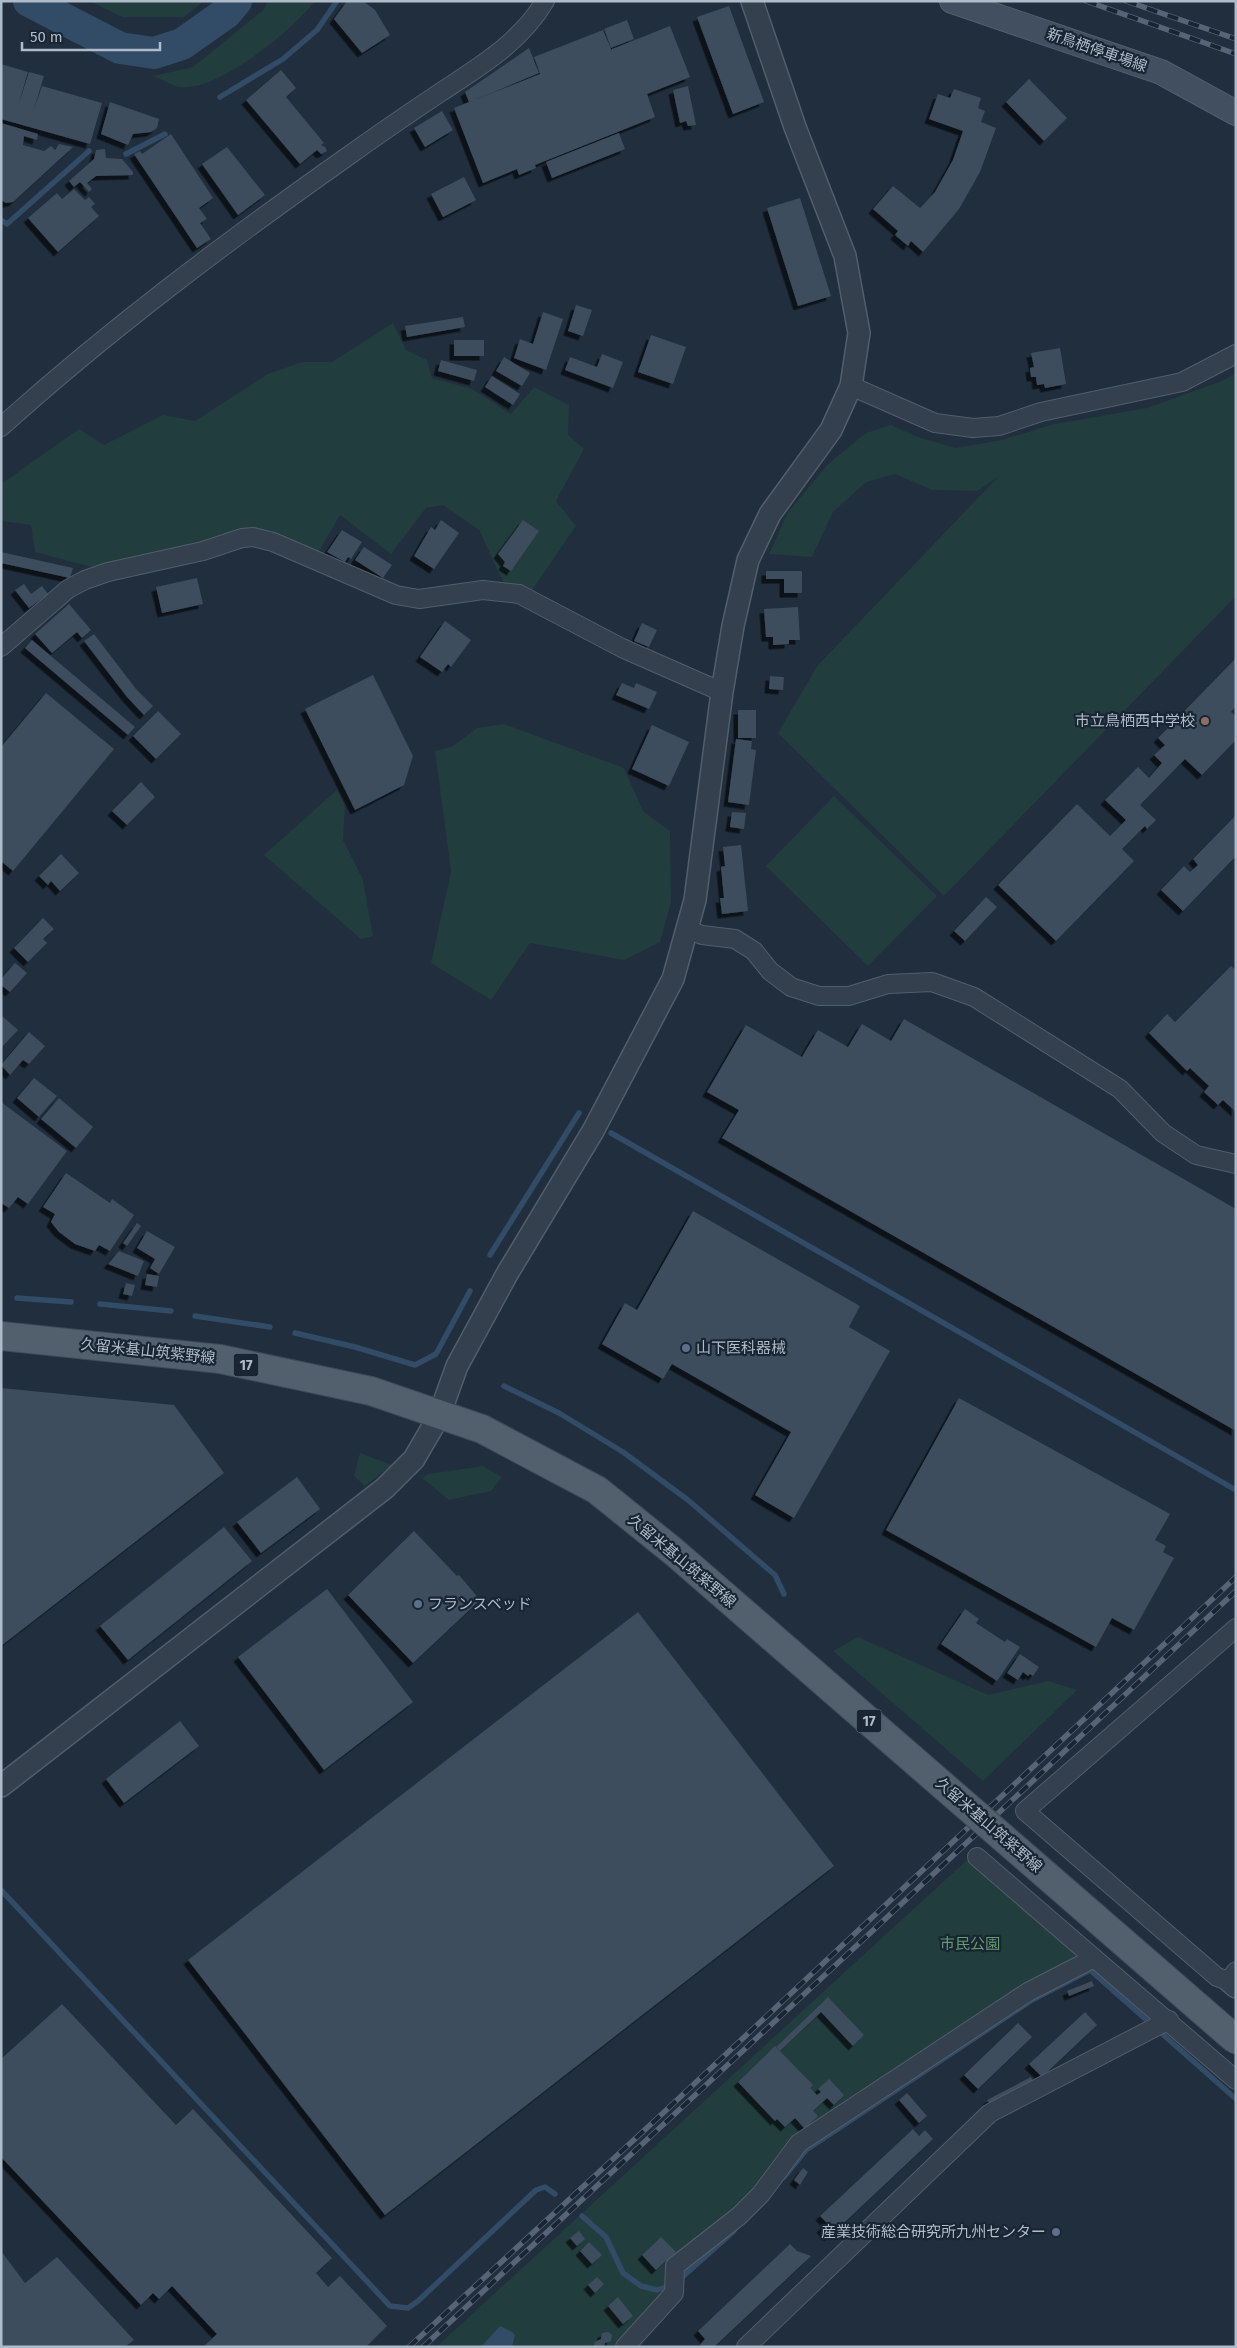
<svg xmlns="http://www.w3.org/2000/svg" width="1237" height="2348" viewBox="0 0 1237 2348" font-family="'Fira Sans','Noto Sans JP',sans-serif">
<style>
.green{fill:#223d3e}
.water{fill:#324b66}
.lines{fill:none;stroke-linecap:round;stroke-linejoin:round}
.stream{stroke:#324b66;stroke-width:5.5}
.river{stroke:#324b66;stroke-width:32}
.building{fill:#3c4d5d;filter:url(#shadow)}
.minor-casing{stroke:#525e6b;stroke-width:20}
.tertiary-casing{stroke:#525e6b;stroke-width:24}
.secondary-casing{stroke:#525e6b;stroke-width:26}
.primary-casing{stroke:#3d4956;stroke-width:30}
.minor{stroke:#34404d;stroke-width:18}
.tertiary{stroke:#34404d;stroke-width:21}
.secondary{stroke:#424f60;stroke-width:24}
.primary{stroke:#525f6d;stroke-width:28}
.rail-casing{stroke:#566475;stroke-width:5.5}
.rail{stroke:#192532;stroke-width:4;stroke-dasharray:11;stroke-linecap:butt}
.primary-bridge-casing{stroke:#3d4956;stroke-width:30;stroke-linecap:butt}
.primary-bridge{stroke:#525f6d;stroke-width:28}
.education-dot{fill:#8d6e63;stroke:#192532;stroke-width:2}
.service-dot{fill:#5c6f8a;stroke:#192532;stroke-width:2}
.labels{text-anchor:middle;stroke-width:4.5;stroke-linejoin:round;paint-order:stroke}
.shield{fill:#192532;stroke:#828e9c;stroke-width:1}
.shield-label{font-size:14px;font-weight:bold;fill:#afbbc9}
.street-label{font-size:15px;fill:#afbbc9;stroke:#192532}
.poi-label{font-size:15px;fill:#afbbc9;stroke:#192532;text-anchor:end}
.park-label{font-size:15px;fill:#649c6d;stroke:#192532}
</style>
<defs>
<filter id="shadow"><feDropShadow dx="-4.5" dy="4.5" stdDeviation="0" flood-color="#0009"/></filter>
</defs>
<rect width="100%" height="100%" fill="#202e3d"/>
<!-- green -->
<g class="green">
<path d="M90 1H204L184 17H122Z"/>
<path d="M268 1H315C293 30 220 90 182 87 173 87 162 79 153 76L193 67 263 10Z"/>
<path d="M393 323 406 350 427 360 432 378 472 389 511 414 534 387 569 405 568 435 584 449 556 501 576 526 532 590 504 584 479 530 443 505 426 508 391 554 340 515 318 553 242 529 175 553 95 568 35 552 31 525 1 521V484L79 429 104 445 163 415 195 421 268 374 302 362H332Z"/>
<path d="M1236 373V596L944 896 778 733 818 665 998 477 977 491 932 490 895 474 866 482 833 512 812 557 769 554 788 512 829 463 866 433 891 425 918 437 955 448 1002 440 1054 424 1147 408 1222 381Z"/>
<path d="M504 724 624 768 643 811 670 831 671 903 660 942 624 960 530 943 491 1000 431 963 451 872 435 751 453 746 477 728Z"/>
<path d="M337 790 345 806 343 840 363 880 373 936 361 939 264 855Z"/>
<path d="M834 796 937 896 868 966 766 866Z"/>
<path d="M360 1453 392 1465 365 1486 354 1476Z"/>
<path d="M483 1466 502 1477 491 1491 449 1500 422 1478 428 1474Z"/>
<path d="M858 1637 988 1695 1048 1681 1077 1690 983 1781 833 1651Z"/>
<path d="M968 1859 1083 1956 795 2140 750 2198 670 2265 666 2295 618 2347H436Z"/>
</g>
<!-- water -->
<path class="water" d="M500 2326 512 2332 515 2335 512 2347H481Z"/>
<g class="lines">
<!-- stream -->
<g class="stream">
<path d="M220 97 283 59 317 30 337 1"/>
<path d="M126 154 165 134"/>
<path d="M1 220 7 224 89 151"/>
<path d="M611 1133 1236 1490"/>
<path d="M490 1255 579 1113"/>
<path d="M17 1298 71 1302"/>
<path d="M100 1304 171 1311"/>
<path d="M195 1316 270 1327"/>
<path d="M295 1333 355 1347 415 1365 436 1354 470 1291"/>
<path d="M504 1386 559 1413 623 1452 688 1500 775 1575 784 1594"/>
<path d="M1 1890 390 2306 408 2308 418 2301 536 2190 545 2187 555 2194"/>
<path d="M784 2177 806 2150 1032 2000 1090 1970 1236 2099"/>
<path d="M582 2216 606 2237 623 2273 641 2286 657 2290 672 2285"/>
<path d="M679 2280 734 2231"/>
</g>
<!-- river -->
<path class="river" d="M29 1 120 48 154 53 182 44 226 13 236 1"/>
</g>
<!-- building -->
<g class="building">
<path d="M347 1H363L375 10 390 35 362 53 334 19Z"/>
<path d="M729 6 764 102 733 114 697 17Z"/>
<path d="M627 20 634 39 611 48 604 29Z"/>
<path d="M670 26 690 77 647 94 655 117 535 165 536 168 519 175 517 169 483 183 454 108 469 102 465 92 529 48 539 73 477 99 540 74 534 57 603 30 612 51V49Z"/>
<path d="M1 64 28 72 18 106 29 72 44 76 34 109 42 86 102 103 90 144 1 119Z"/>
<path d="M281 70 296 88 286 97 324 143 321 145 325 147 327 151 321 154 317 150 300 164 246 100Z"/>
<path d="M1029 79 1067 118 1044 141 1006 102Z"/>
<path d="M688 86 696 125 688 126 686 121 680 123 673 90Z"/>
<path d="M954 89 981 98 978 108 985 111 981 122 996 128 980 172 959 209 923 252 911 241 908 246 895 235 898 231 873 209 893 186 920 208 935 192 953 160 963 131 929 119 938 94 950 98Z"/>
<path d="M110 102 159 119 157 128 151 132 133 134 128 145 101 134Z"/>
<path d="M442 111 453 130 425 147 414 128Z"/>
<path d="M1 123 38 134 37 140 24 136 23 145 44 151 51 146 55 150 59 144 73 147 13 202 6 203 1 200Z"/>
<path d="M619 133 625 149 552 178 546 162Z"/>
<path d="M171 134 213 198 199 208 207 219 200 223 211 239 197 248 134 154 140 151 142 154Z"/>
<path d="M227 147 265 195 238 215 202 164Z"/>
<path d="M105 149 106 158 122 159 133 172V175L96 176 87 183 92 189 89 192 80 182 74 187 69 181 94 159 96 150Z"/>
<path d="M464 177 476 200 443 217 431 194Z"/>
<path d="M74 189 85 200 89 197 95 204 91 207 99 216 58 252 28 218 57 193 62 199Z"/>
<path d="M800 198 831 296 798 306 767 208Z"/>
<path d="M576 305 592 310 583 336 568 331Z"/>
<path d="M543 312 563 319 546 370 514 358 520 339 533 344Z"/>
<path d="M463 317 465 327 407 337 405 326Z"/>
<path d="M651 335 686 347 673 384 638 372Z"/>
<rect x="454" y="340" width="30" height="16"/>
<path d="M1060 348 1066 384 1045 388 1044 384 1037 385 1036 377H1031L1030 368 1034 367 1031 353Z"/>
<path d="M602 354 623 362 613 388 565 370 570 357 597 367Z"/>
<path d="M504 357 530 373 522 386 496 371Z"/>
<path d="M441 360 477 370 474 381 438 371Z"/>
<path d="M492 376 520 394 513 405 485 387Z"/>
<path d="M441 520 459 533 434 569 414 556 431 527 435 530Z"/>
<path d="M523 520 539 531 511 571 503 566 505 562 498 554Z"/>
<path d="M342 530 362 542 351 559 348 557 345 562 327 552Z"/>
<path d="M364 547 392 565 383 578 355 560Z"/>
<path d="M1 552 73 568 70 578 1 563Z"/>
<path d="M766 571H802V593H784V579H766Z"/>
<path d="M197 578 203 604 162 613 156 587Z"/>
<path d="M24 584 31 594 42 586 48 594 29 608 15 590Z"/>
<path d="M69 604 91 630 82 638 77 632 52 653 35 634Z"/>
<path d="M798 607 800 640H789V644L773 645V637H766L764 609Z"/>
<path d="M445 621 471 640 451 667 448 664 442 672 420 657Z"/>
<path d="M642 623 657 630 649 647 634 641Z"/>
<path d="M94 634 136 689 153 706 144 715 127 697 84 641Z"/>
<path d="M32 640 135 727 128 735 25 648Z"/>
<path d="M1236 658V706L1231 712 1236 716V740L1202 775 1185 759 1140 805 1156 820 1147 829 1145 826 1122 849 1134 861 1056 941 998 885 1077 804 1110 836 1126 820 1105 800 1138 767 1149 778 1162 763 1154 755 1165 745 1158 738Z"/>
<path d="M373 675 413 756 404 785 355 810 305 709Z"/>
<path d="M770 676 784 677 783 690 769 689Z"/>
<path d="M622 683 634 688 636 683 657 692 649 709 616 695Z"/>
<path d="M46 693 114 749 13 871 1 861V747Z"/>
<rect x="738" y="710" width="18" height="28"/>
<path d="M158 711 181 734 156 759 133 736Z"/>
<path d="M652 725 689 742 669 786 632 769Z"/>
<path d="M736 739 752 741 751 749 756 750 749 805 728 802Z"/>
<path d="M141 782 155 797 127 825 112 811Z"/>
<path d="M732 812 746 813 744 829 730 827Z"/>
<path d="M1236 815V856L1183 911 1161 890 1184 866 1190 872 1198 865 1193 859Z"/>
<path d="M741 845 748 911 722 914 720 898H724L721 867 725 866 723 847Z"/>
<path d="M61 854 79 873 60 891 51 881 48 885 39 876Z"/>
<path d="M986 897 997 907 965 941 954 931Z"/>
<path d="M43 918 54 929 43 939 47 943 28 962 14 948Z"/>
<path d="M15 963 27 973 10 992 1 985V979Z"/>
<path d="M1231 966 1236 970V1112L1223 1100 1218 1105 1204 1092 1209 1086 1190 1068 1187 1071 1149 1033 1167 1014 1175 1022Z"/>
<path d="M1 1015 18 1030 1 1048Z"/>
<path d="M904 1019 1236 1209V1431L722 1138 739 1110 707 1092 746 1025 802 1057 818 1030 848 1047 862 1024 891 1041Z"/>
<path d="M29 1032 45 1046 29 1064 23 1060 10 1075 1 1065Z"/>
<path d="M34 1078 57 1096 39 1117 17 1098Z"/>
<path d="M59 1098 93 1127 76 1148 41 1119Z"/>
<path d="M1 1102 67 1151 28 1204 18 1197 9 1208 1 1203Z"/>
<path d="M66 1173 110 1203 112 1199 134 1215 110 1251 99 1245 95 1251 75 1244 59 1232 51 1222 55 1214 43 1207Z"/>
<path d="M693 1211 860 1306 849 1327 890 1351 794 1518 755 1495 791 1432 672 1364 663 1379 602 1344 625 1303 637 1310Z"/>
<path d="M137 1223 141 1226 127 1246 123 1243Z"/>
<path d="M147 1231 175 1247 159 1274 150 1268 155 1259 137 1248Z"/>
<path d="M119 1251 144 1261 138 1276 108 1264Z"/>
<path d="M147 1274 159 1276 157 1287 145 1285Z"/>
<path d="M126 1283 135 1285 132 1296 123 1294Z"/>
<path d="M1 1388 174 1405 224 1473 1 1646Z"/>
<path d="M959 1398 1170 1514 1155 1540 1166 1546 1163 1552 1174 1558 1134 1630 1112 1618 1096 1647 886 1530Z"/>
<path d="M297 1477 320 1509 261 1553 237 1522Z"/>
<path d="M224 1527 252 1561 128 1660 100 1626Z"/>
<path d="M414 1531 457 1576 459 1575 480 1600 413 1663 348 1595Z"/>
<path d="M327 1589 413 1702 324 1770 238 1657Z"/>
<path d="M965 1609 979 1619 976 1623 1005 1642 1007 1639 1020 1647 997 1681 941 1644Z"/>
<path d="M638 1612 834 1866 385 2215 188 1960Z"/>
<path d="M1020 1654 1039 1667 1033 1676 1030 1674 1028 1676 1023 1672 1018 1680 1007 1673Z"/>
<path d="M180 1721 199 1746 124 1803 106 1779Z"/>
<path d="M1092 1981 1094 1986 1069 1996 1067 1991Z"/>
<path d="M828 1997 864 2035 853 2046 821 2012 780 2051 776 2047Z"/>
<path d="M62 2004 176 2125 193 2109 332 2258 316 2273 328 2287 340 2276 387 2326 366 2347H203L217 2334 172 2286 159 2299 153 2293 141 2305 1 2157V2059Z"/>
<path d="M1085 2012 1097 2025 1042 2077 1029 2064Z"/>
<path d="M1018 2023 1032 2037 978 2089 964 2075Z"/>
<path d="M775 2046 813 2085 810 2088 817 2095 821 2092 818 2089 829 2079 844 2095 834 2105 827 2098 813 2111 818 2116 805 2129 795 2118 785 2127 777 2119 775 2121 738 2082Z"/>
<path d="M1031 2077 1033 2081 990 2104 987 2100Z"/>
<path d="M907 2093 927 2116 919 2123 899 2100Z"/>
<path d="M913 2129 919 2136 925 2130 933 2139 829 2237 821 2228 827 2223 820 2216Z"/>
<path d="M803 2168 808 2172 800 2185 794 2180Z"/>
<path d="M579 2231 585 2239 577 2246 570 2238Z"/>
<path d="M661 2237 676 2252 656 2270 642 2255Z"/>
<path d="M589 2242 602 2255 592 2264 580 2251Z"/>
<path d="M790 2244 797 2251 811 2256 714 2347H698L705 2339 698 2331Z"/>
<path d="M1 2251 25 2283 57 2257 134 2340 125 2347H1Z"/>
<path d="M597 2277 604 2284 595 2293 588 2285Z"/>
<path d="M618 2297 633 2316 623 2324 608 2306Z"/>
<path d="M608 2332 612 2335 611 2341 605 2343 604 2347H593L595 2342 601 2339 602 2333Z"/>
</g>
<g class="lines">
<!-- minor casing -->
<g class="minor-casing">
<g id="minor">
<path d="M851 386 935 423 973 428 999 426 1041 412 1182 382 1236 354"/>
<path d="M1 427C110 329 225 243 344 159 376 136 408 114 441 92 479 67 521 42 545 1"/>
<path d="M1 647 68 589 85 580 108 572 203 551 242 538 253 537 273 542 396 595 419 599 483 590 519 594 622 648 722 692"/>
<path d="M687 929 702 935 735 939 754 951 770 971 791 987 819 996H849L888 984 932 982 974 997 1120 1089 1163 1133 1196 1155 1236 1164"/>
<path d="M1236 1628 1025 1811 1217 1977 1229 1981 1236 1971"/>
<path d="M977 1857 1094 1958"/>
<path d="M625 2347 674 2293 675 2266 739 2216 761 2194 799 2143 1028 1992 1094 1958 1236 2080"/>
<path d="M746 2347 990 2113 1169 2020"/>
</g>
</g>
<!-- tertiary casing -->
<g class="tertiary-casing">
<g id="tertiary">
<path d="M1 1786 385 1488 414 1459 439 1416 457 1366 507 1274 593 1131 673 979 695 900 722 692 733 626 748 560 770 514 831 430 851 386 859 333 845 256 795 127 752 1"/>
<path d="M1229 1981 1236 1987"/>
</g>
</g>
<!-- secondary casing -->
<g class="secondary-casing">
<path id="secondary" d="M952 1 1161 72 1236 113"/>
</g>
<!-- primary casing -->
<g class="primary-casing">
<path id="primary" d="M1 1336 220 1359 371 1391 482 1429"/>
</g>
<!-- minor -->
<use href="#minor" class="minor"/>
<!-- tertiary -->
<use href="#tertiary" class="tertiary"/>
<!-- secondary -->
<use href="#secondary" class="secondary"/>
<!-- primary -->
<use href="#primary" class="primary"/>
<!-- rail casing -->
<g class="rail-casing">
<g id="rail">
<path d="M1086 1 1236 54"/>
<path d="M1126 1 1236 39"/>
<path d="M409 2347 662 2114 1236 1577"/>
<path d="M423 2347 867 1936 1236 1591"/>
</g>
</g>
<!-- rail -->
<use href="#rail" class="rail"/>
<!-- primary-bridge casing -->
<g class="primary-bridge-casing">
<path id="primary-bridge" d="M482 1429 597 1490 674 1552 1236 2040"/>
</g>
<!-- primary-bridge -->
<use href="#primary-bridge" class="primary-bridge"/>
</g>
<!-- markers -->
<circle class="education-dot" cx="1205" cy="721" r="5"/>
<g class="service-dot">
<circle cx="686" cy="1348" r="5"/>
<circle cx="418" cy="1604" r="5"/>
<circle cx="1056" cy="2232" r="5"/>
</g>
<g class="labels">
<!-- shield labels -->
<g class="shield">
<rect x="233.5" y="1353.5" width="25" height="23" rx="4"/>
<rect x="856.5" y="1709.5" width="25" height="23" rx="4"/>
</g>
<g class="shield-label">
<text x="246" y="1370">17</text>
<text x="869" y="1726">17</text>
</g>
<!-- street labels -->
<g class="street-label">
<text transform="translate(1097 50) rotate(19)" y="5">新鳥栖停車場線</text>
<text transform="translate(148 1351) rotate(6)" y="5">久留米基山筑紫野線</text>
<text transform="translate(682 1561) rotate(40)" y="5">久留米基山筑紫野線</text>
<text transform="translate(989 1825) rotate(41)" y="5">久留米基山筑紫野線</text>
</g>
<!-- poi labels -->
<g class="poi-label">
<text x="1195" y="726">市立鳥栖西中学校</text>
<text x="696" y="1353" text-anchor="start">山下医科器械</text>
<text x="428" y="1609" text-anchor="start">フランスベッド</text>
<text x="1046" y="2237">産業技術総合研究所九州センター</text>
</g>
<!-- park labels -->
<g class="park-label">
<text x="970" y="1949">市民公園</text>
</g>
</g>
<!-- border -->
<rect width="1237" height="2348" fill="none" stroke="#afbbc9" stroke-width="5"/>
<!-- scale -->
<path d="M22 42v8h138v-8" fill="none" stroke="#afbbc9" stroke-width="2.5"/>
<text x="30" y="42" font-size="15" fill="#afbbc9" stroke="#192532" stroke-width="4" paint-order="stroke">50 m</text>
</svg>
